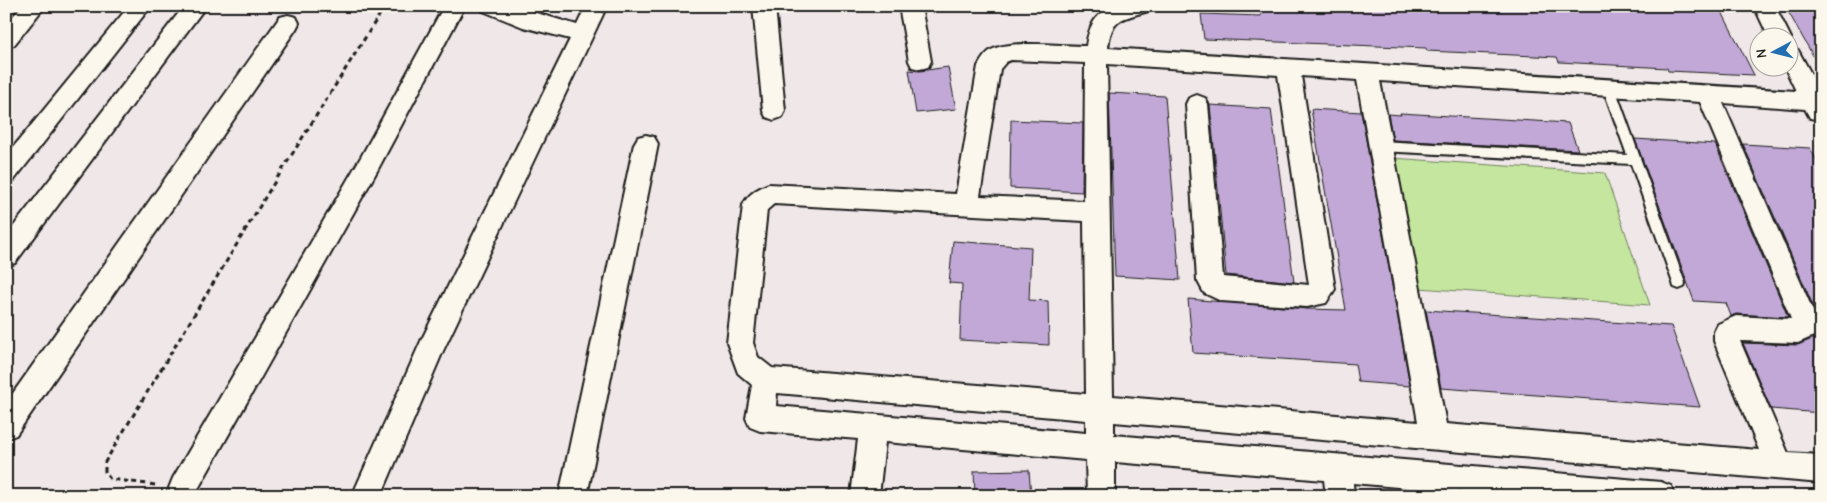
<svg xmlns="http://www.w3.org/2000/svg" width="1827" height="502" viewBox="0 0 1827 502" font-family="'Comic Neue',sans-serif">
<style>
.green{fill:#c5e69f;stroke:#70815e}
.building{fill:#c1a8d6;stroke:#1c1c1c}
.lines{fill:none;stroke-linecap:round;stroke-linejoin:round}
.service-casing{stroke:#1c1c1c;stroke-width:4}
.minor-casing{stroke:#1c1c1c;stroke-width:4}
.path{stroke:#1c1c1c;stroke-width:3;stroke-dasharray:5 4;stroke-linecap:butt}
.service{fill:#fbf7ec;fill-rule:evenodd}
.minor{fill:#fbf7ec;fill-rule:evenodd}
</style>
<rect width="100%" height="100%" fill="#efe7e8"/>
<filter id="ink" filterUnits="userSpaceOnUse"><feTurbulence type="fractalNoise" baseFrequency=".02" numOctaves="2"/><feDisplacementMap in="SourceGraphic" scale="10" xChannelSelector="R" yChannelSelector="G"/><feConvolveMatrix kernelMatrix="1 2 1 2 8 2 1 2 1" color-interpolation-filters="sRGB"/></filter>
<g filter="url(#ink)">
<!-- green -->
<path class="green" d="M1392 158 1605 173 1650 305 1419 288Z"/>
<!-- building -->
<g class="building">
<path d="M1261 6H1719L1754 75 1668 71 1667 68 1559 62 1557 57 1427 51 1426 48 1204 39 1201 14 1261 16Z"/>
<path d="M1785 6H1821V70Z"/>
<path d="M948 67 956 109 916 113 909 70 920 71Z"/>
<path d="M1109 93 1165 96 1180 280 1115 276Z"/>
<path d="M1210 105 1271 109 1294 282 1226 275Z"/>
<path d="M1311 109 1361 112 1410 386 1358 382 1355 364 1193 353 1188 299 1307 309 1346 310Z"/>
<path d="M1400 113 1568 123 1578 150 1393 140 1388 114 1401 115Z"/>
<path d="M1011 120 1083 123 1082 192 1010 188Z"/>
<path d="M1635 139 1715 144 1788 317 1736 314 1731 316 1726 303 1694 301Z"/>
<path d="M1743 144 1810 148 1821 168V324Z"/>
<path d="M953 241 1031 247 1029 300 1048 301 1049 345 960 340 962 284 949 283Z"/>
<path d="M1426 310 1671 326 1700 407 1441 388Z"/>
<path d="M1821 330V413L1771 409 1743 343 1798 345 1817 337Z"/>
<path d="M1029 470 1031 496H975L974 471Z"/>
</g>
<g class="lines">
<!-- service casing -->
<g class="service-casing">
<path id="service" d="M1609 84 1615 88 1685 283 1684 287 1679 289 1674 287 1673 283 1631 164 1380 151 1376 149 1374 146 1376 143 1380 141 1627 155 1603 88Z"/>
</g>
<!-- minor casing -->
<g class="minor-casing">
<g id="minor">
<path d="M22 6H45L14 45 6 47V24Z"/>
<path d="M129 6H151L14 180 6 183V156Z"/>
<path d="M184 6H206L15 263 6 266V236Z"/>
<path d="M444 6H465L377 171 198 489 201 496H172L169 488 173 478 361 157Z"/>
<path d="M480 6H513L577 25 586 6H607L443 351 381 496H352L421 341 570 39 523 27 483 11Z"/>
<path d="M753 6H775L785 111 782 117 774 120 766 117 763 111Z"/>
<path d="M899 6H921L931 61 928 67 920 69 912 67 909 61Z"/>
<path d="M1115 6H1151L1148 11C1123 19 1111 17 1108 48L1796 91 1785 68H1790V48L1798 50 1821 92V120L1810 118 1805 109 1723 103 1820 327 1816 335 1798 343 1740 341 1788 453 1821 455V483L1114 422V435L1661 482 1671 486 1675 496H1498L1353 483 1354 496H1326L1324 480 1115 462V496H1087L1086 460 885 442 879 496H851L858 439 760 431 750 427 746 418 752 385 738 373 727 343 743 205C748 194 758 188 769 184L956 194 978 66C981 61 985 54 990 51 1007 39 1064 46 1086 46 1089 26 1095 13 1115 6ZM1011 60 1085 63 1084 201 980 196 1000 69 1006 62ZM1107 64 1278 75 1309 285 1223 277 1208 104 1205 98 1197 95 1189 98 1186 104 1197 280 1204 293 1221 301 1307 307 1326 303 1335 289 1301 76 1357 80 1418 422 1113 396ZM1380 81 1700 102 1791 319 1736 316 1718 324 1714 332V341L1759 450 1446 424ZM774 204 1084 221 1086 394 772 368 758 357 753 343 767 210ZM777 393 1086 420V433L776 406Z"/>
<path d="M1754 6H1775L1791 38 1790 40V38H1769Z"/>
<path d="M288 15 296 17 299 23 296 29 16 435 6 439V403L280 17Z"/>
<path d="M646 135 654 137 658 144 587 496H559L634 144 638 137Z"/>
</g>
</g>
<!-- path -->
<path class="path" d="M155 485 110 479 105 472V462L269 191 385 6"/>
<!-- service -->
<use href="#service" class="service"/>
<!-- minor -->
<use href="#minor" class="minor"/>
</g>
</g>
<!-- margin -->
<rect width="1827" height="502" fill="none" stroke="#fbf7ec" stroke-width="25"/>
<rect x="12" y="12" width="1802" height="477" fill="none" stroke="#1c1c1c" stroke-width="2" filter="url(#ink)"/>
<!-- north arrow -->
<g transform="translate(1774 52) rotate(263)"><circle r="24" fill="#fbf7ec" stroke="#a29f99"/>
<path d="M0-4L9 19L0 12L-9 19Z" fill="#1f6fb2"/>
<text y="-8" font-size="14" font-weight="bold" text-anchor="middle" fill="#1c1c1c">N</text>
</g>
</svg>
